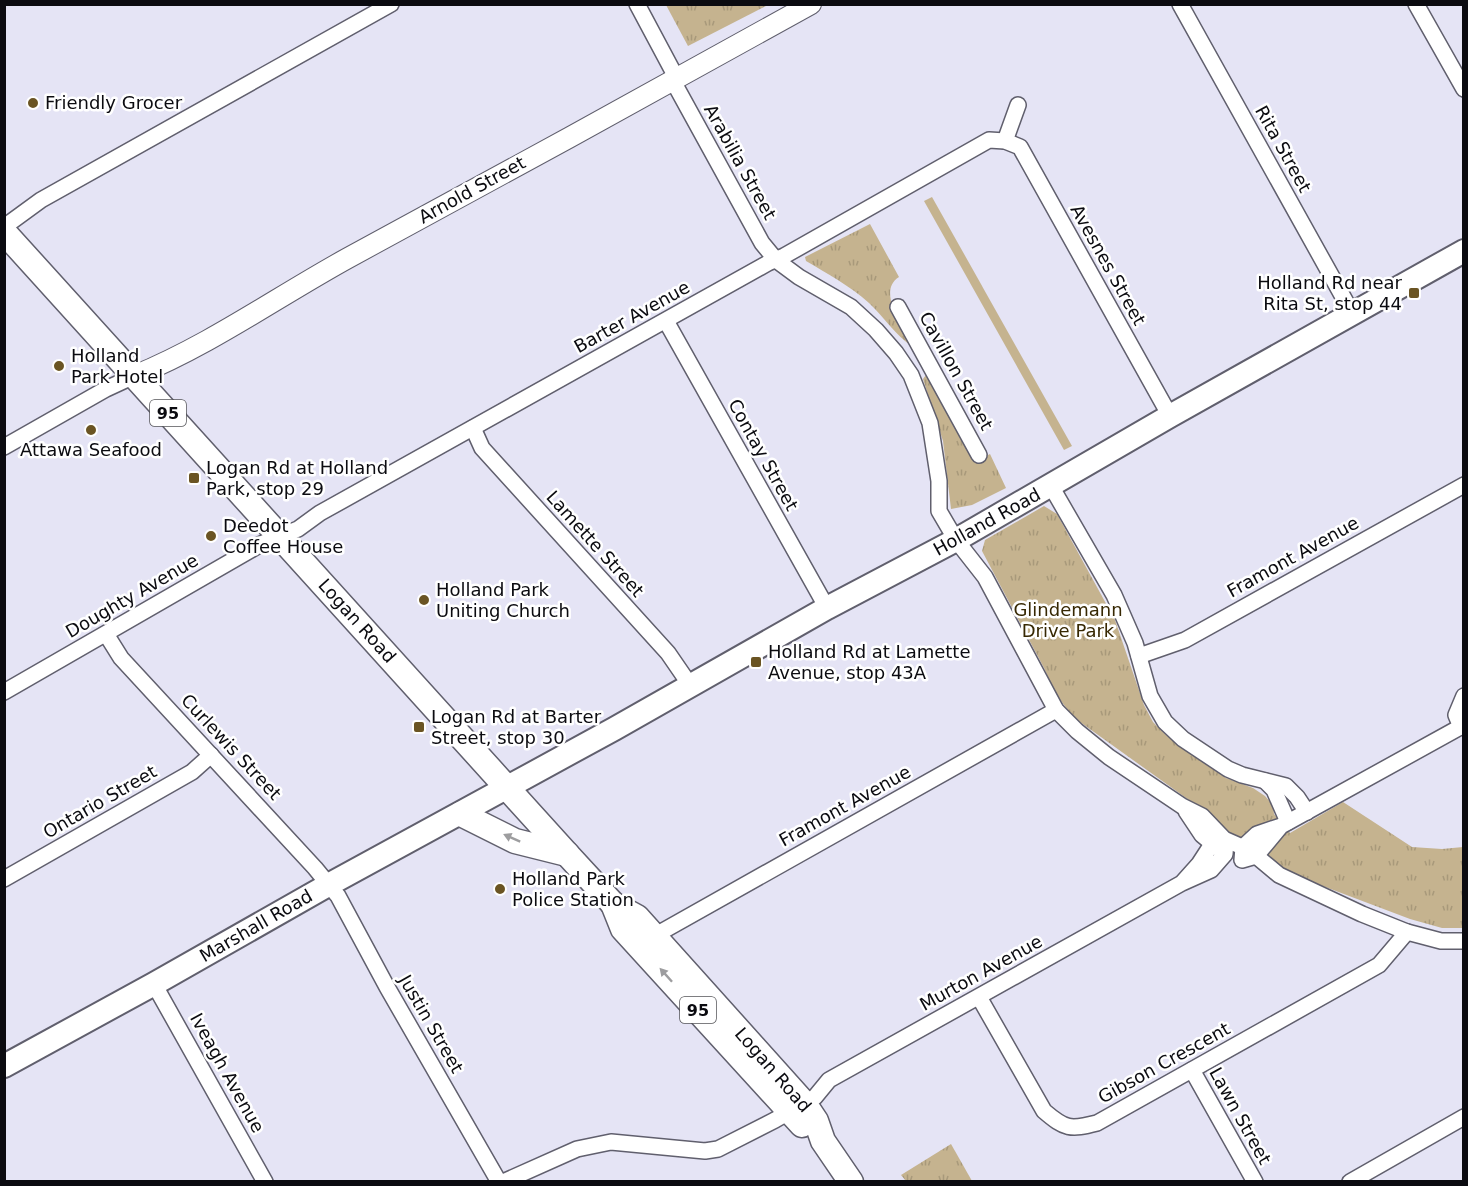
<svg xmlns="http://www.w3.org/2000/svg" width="1468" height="1186" viewBox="0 0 1468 1186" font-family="'DejaVu Sans',sans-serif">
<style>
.grass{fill:#c5b38f}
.park{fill:url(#park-tufts)}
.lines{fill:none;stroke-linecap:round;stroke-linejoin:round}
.minor-casing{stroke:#605f6d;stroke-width:18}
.tertiary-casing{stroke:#605f6d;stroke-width:22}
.secondary-casing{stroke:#605f6d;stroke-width:26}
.primary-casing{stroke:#605f6d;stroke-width:27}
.minor{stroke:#fff;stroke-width:15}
.tertiary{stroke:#fff;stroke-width:20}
.secondary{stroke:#fff;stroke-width:22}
.primary{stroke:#fff;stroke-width:24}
.oneway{fill:#9d9d9f}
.poi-dot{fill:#6a5423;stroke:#fff;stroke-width:2}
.labels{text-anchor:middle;stroke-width:5;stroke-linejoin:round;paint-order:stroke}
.shield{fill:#fff;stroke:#545458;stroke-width:1.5}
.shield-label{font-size:16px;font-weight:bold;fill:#0b0b10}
.poi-label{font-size:18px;fill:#0b0b10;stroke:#fff;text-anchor:start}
.street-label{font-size:18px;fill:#0b0b10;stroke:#fff}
.park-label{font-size:18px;fill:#372803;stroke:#fff}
</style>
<defs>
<pattern id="park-tufts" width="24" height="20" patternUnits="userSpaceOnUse" patternTransform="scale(1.5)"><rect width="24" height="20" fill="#c5b38f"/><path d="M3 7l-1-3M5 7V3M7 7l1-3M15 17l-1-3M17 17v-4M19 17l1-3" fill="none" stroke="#a8997a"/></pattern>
</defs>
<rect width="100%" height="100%" fill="#e5e4f5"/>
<!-- grass -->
<path class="grass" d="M932 197 1072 446 1064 450 924 201Z"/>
<!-- park -->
<g class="park">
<path d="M666 5H768L688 46Z"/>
<path d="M870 224 899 277C876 291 904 329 913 347 896 336 884 317 869 303 850 286 828 274 806 261L805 257Z"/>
<path d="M926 375 975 462 990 454 1006 488 972 505 951 509 943 441 923 379Z"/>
<path d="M1044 506 1057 514 1115 620 1144 705 1153 722 1166 735 1214 770 1226 778 1253 788 1265 796 1273 805 1274 814 1290 833 1343 802 1412 847 1442 849 1463 847V928H1442L1410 919 1283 871 1275 864 1271 857 1242 837 1234 838 1200 808 1073 717 1055 693 1044 668 982 551 985 540Z"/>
<path d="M951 1144 972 1181H906L901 1175Z"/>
</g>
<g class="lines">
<!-- minor casing -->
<g class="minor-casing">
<g id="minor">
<path d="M637 4 677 79"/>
<path d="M1180 4 1352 313"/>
<path d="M1416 4 1464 89"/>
<path d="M673 81 762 243 776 260 799 277 851 307 876 330 896 353 911 375 930 423 939 481V511L956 540 985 577 1056 710 1077 731 1109 757 1182 806 1202 816 1224 839 1249 850 1279 875 1362 914 1407 932 1441 941H1464"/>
<path d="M1005 141 1018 105"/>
<path d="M4 227 41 200 391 4"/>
<path d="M898 307 979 455"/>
<path d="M666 321 827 608"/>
<path d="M473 428 482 448 668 653 690 685"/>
<path d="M4 447 106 389 134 376"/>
<path d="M1051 486 1114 595 1135 643 1150 696 1165 722 1183 739 1228 769 1242 775 1286 786 1297 797 1307 812"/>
<path d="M106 634 121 658 315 868 338 896 387 987 499 1182"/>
<path d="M1139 656 1185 640 1464 485"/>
<path d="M4 692 261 544 298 529 320 513 768 263 784 256 989 140 1005 141 1020 147 1170 416"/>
<path d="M1461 727 1456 715 1464 696"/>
<path d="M1265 781 1274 790 1288 822"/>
<path d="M1186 811 1202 835 1219 849"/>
<path d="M1281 826 1256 856 1242 860 1243 847 1257 834 1281 826 1464 725"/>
<path d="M4 879 192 772 211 755"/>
<path d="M654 936 1056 710"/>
<path d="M154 984 265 1182"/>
<path d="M979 997 1044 1111C1065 1129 1070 1130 1097 1123L1379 965 1407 932"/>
<path d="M1192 1070 1255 1182"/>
<path d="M503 1182 577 1149 611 1142 705 1151 718 1149 775 1120 815 1097 829 1080 1182 883 1211 870 1225 854 1226 841 1212 844 1199 864 1182 883"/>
<path d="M1350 1182 1464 1117"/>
</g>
</g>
<!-- tertiary casing -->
<g class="tertiary-casing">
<path id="tertiary" d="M134 376C210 345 277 297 348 258 503 174 657 90 811 4"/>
</g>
<!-- secondary casing -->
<g class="secondary-casing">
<path id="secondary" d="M4 1066 154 984 330 884 614 729 827 608 956 540 1170 416 1464 251"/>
</g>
<!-- primary casing -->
<g class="primary-casing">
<g id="primary">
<path d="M4 232 567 854 613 904 637 917 804 1103 816 1121 823 1141 851 1182"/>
<path d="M461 814 515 841 567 854"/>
<path d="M613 904 623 929 802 1125"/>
</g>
</g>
<!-- minor -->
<use href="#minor" class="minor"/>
<!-- tertiary -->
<use href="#tertiary" class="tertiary"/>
<!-- secondary -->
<use href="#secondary" class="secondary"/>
<!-- primary -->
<use href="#primary" class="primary"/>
</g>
<!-- one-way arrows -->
<defs><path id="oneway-solid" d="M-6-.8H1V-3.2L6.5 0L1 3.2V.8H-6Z" transform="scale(1.5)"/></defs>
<g class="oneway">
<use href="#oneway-solid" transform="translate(512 838) rotate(-156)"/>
<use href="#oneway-solid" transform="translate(666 975) rotate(-132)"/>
</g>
<!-- markers -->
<g class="poi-dot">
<circle cx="33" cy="103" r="6"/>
<rect x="1408" y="287" width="12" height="12" rx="3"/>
<circle cx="59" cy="366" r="6"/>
<circle cx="91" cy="430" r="6"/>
<rect x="188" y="472" width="12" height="12" rx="3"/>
<circle cx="211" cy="536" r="6"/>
<circle cx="424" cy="600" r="6"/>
<rect x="750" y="656" width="12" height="12" rx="3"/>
<rect x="413" y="721" width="12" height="12" rx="3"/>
<circle cx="500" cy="889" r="6"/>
</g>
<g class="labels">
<!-- shield labels -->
<g class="shield">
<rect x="150" y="400" width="36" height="26" rx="4.5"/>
<rect x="680" y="997" width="36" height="26" rx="4.5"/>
</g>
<g class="shield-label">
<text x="168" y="419">95</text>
<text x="698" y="1016">95</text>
</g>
<!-- poi labels -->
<g class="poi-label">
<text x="45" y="109">Friendly Grocer</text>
<text x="1402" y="289" text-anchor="end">Holland Rd near<tspan x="1402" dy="21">Rita St, stop 44</tspan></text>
<text x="71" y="362">Holland<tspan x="71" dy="21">Park Hotel</tspan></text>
<text x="91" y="456" text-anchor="middle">Attawa Seafood</text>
<text x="206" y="474">Logan Rd at Holland<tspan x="206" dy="21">Park, stop 29</tspan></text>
<text x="223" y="532">Deedot<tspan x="223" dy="21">Coffee House</tspan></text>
<text x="436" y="596">Holland Park<tspan x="436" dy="21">Uniting Church</tspan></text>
<text x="768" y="658">Holland Rd at Lamette<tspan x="768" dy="21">Avenue, stop 43A</tspan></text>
<text x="431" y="723">Logan Rd at Barter<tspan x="431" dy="21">Street, stop 30</tspan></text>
<text x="512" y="885">Holland Park<tspan x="512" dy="21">Police Station</tspan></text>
</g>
<!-- street labels -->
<g class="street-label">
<text transform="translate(1283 149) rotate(61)" y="6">Rita Street</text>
<text transform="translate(740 162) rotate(61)" y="6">Arabilia Street</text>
<text transform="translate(472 190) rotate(-29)" y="6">Arnold Street</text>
<text transform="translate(1108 265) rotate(61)" y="6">Avesnes Street</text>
<text transform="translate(632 317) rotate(-29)" y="6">Barter Avenue</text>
<text transform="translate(956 371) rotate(61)" y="6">Cavillon Street</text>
<text transform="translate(763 455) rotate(61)" y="6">Contay Street</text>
<text transform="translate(987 522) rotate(-29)" y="6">Holland Road</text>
<text transform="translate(595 544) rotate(48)" y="6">Lamette Street</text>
<text transform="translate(1293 557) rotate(-29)" y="6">Framont Avenue</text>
<text transform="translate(132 596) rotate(-30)" y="6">Doughty Avenue</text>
<text transform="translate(357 621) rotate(48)" y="6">Logan Road</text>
<text transform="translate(231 747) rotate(47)" y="6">Curlewis Street</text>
<text transform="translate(100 802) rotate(-30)" y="6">Ontario Street</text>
<text transform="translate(845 806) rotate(-29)" y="6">Framont Avenue</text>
<text transform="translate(256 926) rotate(-30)" y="6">Marshall Road</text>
<text transform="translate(981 973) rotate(-29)" y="6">Murton Avenue</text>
<text transform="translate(431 1024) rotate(60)" y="6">Justin Street</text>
<text transform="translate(1164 1063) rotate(-29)" y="6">Gibson Crescent</text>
<text transform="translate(773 1070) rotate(49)" y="6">Logan Road</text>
<text transform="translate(227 1073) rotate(61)" y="6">Iveagh Avenue</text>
<text transform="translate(1240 1116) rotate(61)" y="6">Lawn Street</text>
</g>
<!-- park labels -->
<g class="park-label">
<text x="1068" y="616">Glindemann<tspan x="1068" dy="21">Drive Park</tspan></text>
</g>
</g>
<!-- border -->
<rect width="1468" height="1186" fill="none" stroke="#0b0b10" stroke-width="12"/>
</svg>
